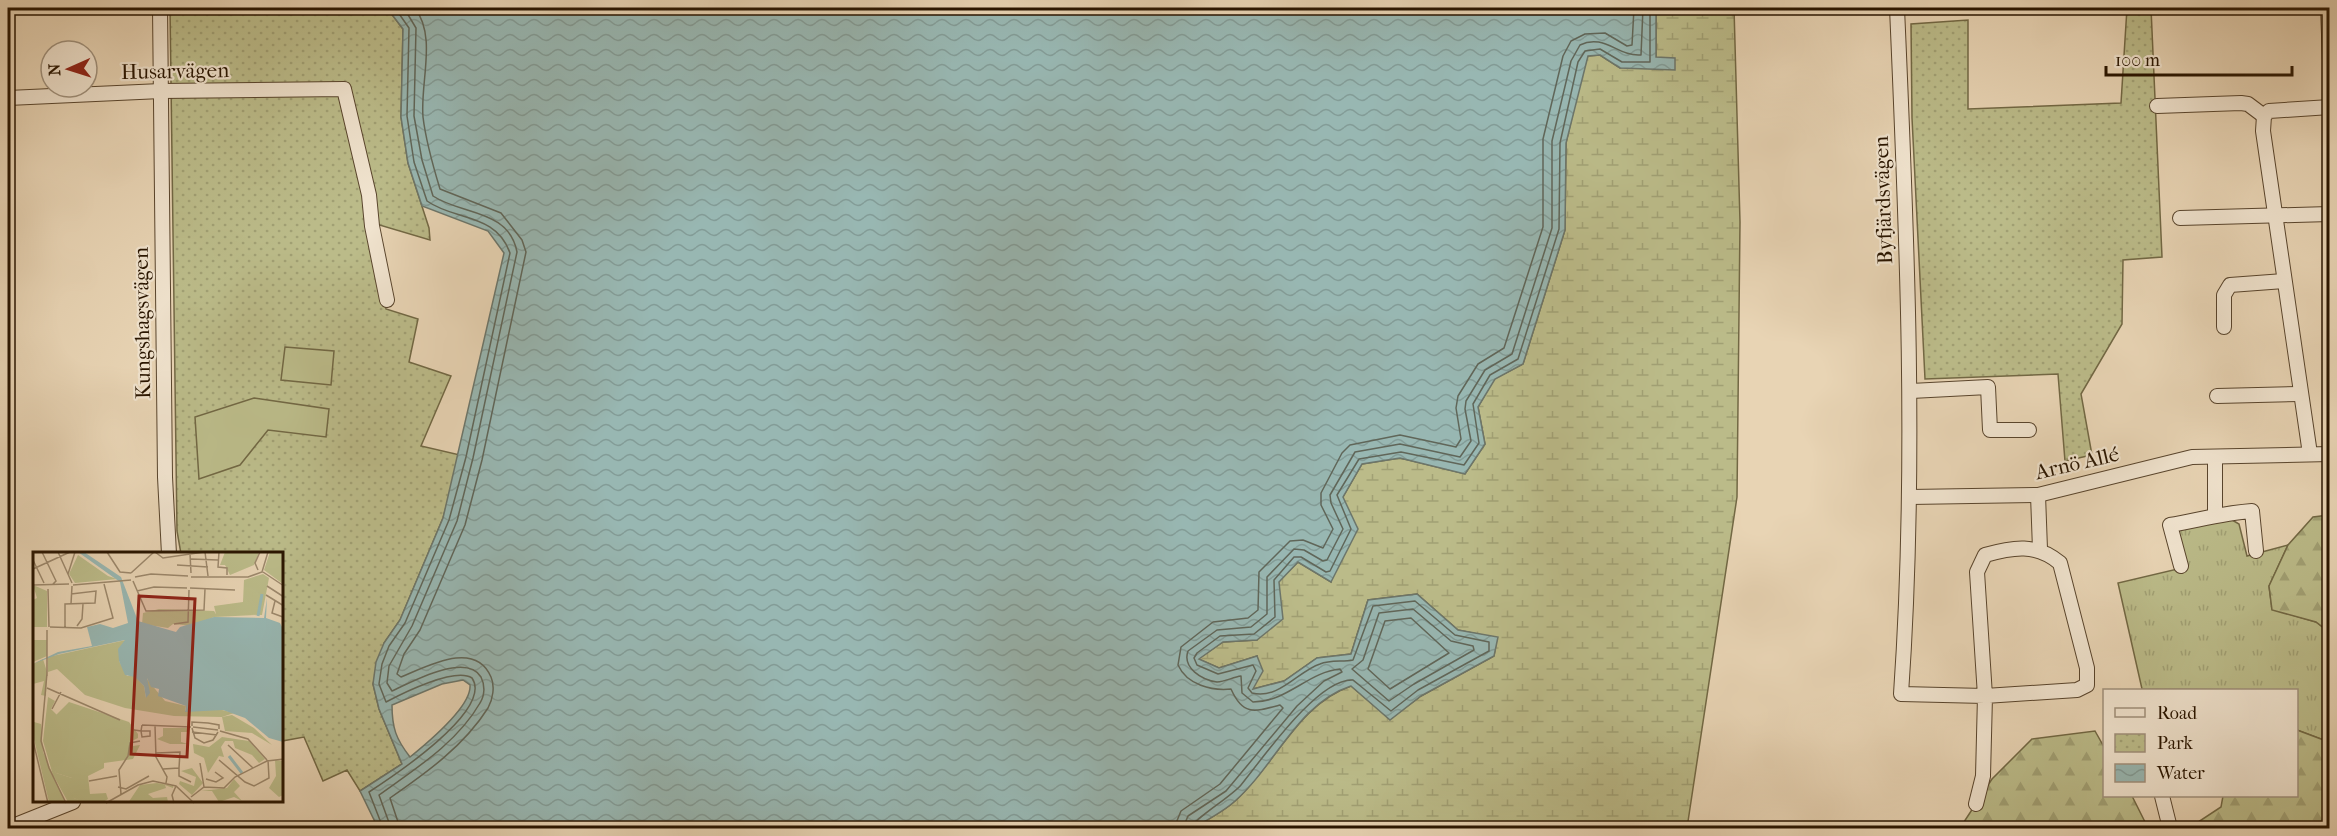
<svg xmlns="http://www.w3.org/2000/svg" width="2337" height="836" viewBox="0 0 2337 836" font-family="'IM FELL French Canon',serif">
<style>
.grass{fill:url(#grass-tufts);stroke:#726844;stroke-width:1.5}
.forest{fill:url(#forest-firs);stroke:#726844;stroke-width:1.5}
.wetland{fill:url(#wetland-marsh);stroke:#726844;stroke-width:1.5}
.park{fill:url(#park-dots);stroke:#726844;stroke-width:1.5}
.pitch{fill:#bbbb89;stroke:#726844;stroke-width:1.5}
.water{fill:url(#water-waves);stroke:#6c766b;stroke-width:1.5;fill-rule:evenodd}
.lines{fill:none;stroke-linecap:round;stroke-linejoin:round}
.shore{stroke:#606659;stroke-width:1.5}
.minor-casing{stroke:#59452d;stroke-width:16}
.minor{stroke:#f0e3ce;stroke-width:14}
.labels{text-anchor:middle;stroke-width:4.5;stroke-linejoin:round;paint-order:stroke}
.street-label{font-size:21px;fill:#291500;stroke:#f0e3ce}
.inset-river{fill:none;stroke:#98b7b2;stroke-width:3}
.inset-road{fill:none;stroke:#9c886c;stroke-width:1.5}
.view{fill:#8f2418;fill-opacity:0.15;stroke:#8f2418;stroke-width:3}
.inset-edge{fill:none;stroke:#291500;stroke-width:3}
</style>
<defs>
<pattern id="grass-tufts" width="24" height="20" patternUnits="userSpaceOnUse" patternTransform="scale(1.5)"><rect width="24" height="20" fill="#bbbb89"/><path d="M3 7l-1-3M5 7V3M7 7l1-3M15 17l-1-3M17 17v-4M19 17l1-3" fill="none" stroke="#a1a074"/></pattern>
<pattern id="forest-firs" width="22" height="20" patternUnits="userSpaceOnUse" patternTransform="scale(1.5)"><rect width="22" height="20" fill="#bbbb89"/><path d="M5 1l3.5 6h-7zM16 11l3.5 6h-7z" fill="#a1a074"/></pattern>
<pattern id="wetland-marsh" width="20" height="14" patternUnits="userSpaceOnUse" patternTransform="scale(1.5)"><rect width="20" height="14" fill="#bbbb89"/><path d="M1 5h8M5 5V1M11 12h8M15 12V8" fill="none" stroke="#a1a074"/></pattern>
<pattern id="park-dots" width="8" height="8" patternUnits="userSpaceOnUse" patternTransform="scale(1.5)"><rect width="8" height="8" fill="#bbbb89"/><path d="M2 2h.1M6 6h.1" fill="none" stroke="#a1a074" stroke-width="1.8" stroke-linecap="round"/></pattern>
<pattern id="water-waves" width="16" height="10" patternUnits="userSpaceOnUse" patternTransform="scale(1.5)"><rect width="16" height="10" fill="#98b7b2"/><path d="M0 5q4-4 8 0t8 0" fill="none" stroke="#839c97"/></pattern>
</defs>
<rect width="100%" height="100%" fill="#e8d4b4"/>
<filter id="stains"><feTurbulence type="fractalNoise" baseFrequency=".00333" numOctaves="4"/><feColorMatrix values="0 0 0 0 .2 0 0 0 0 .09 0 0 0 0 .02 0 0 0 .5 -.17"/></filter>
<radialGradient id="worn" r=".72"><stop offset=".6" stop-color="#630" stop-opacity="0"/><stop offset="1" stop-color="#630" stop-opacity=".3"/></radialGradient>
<!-- grass -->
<path class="grass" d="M2227 517 2239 524 2247 556 2288 545 2269 586 2272 609 2316 622 2329 632V742L2297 730 2296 690 2142 689 2118 583 2182 568 2175 537 2183 526Z"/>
<!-- forest -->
<g class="forest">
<path d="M2329 515H2330L2329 632 2316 622 2272 610 2269 586 2288 545 2313 517Z"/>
<path d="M2297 730 2329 742V828H2189L2221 807 2223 796H2296Z"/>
<path d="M2095 731 2104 747V796H2132L2148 828H1960L1992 779 2032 739Z"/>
</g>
<!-- wetland -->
<path class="wetland" d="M1656 8H1734L1740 222 1737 497 1687 828H1193C1207 820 1223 812 1235 801 1275 765 1298 704 1351 686L1390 719 1421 696 1494 656 1497 638 1458 630 1417 594 1368 600 1351 654 1317 658 1284 681 1253 689 1257 656 1219 668 1198 659 1223 642 1257 640 1279 581 1298 562 1331 582 1343 497 1362 464 1400 458 1465 474 1485 444 1478 407 1494 379 1523 364 1565 230 1566 143 1584 65 1588 56 1600 55 1620 68 1656 57Z"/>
<!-- park -->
<g class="park">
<path d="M170 8H387L403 29 401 117 408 163 429 228 430 240 373 223 386 309 418 319 409 362 451 376 421 446 460 455 443 518 400 620 384 643 373 684 379 709 402 764 360 791 347 770 323 781 304 737 282 741V554H181L177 531Z"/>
<path d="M2127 8H2151L2162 257 2123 260 2122 324 2081 394 2092 455 2065 461 2058 374 1925 379 1912 118 1911 24 1968 20V109L2121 103Z"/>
</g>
<!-- pitch -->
<g class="pitch">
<path d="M285 347 334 351 331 385 281 380Z"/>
<path d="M254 398 329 409 326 437 268 430 240 465 199 479 195 417Z"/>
</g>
<!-- water -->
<path class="water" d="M387 8H1656V57L1675 58V70L1620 68 1600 55 1588 56 1566 143 1565 230 1523 364 1495 379 1478 407 1485 444 1465 474 1400 458 1362 464 1343 497 1358 529 1331 582 1298 562 1279 582 1283 619 1257 640 1223 642 1199 659 1219 668 1257 656 1263 671 1253 689 1284 681 1317 658 1351 654 1368 600 1417 594 1458 630 1498 637 1494 656 1421 696 1390 720 1351 686C1298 703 1275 766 1235 801 1223 812 1207 820 1193 828H378L360 791 402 764 379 709 373 684 376 662 384 643 400 620 443 518 504 253 488 231 422 206 408 163 401 117 403 29ZM463 680 470 685C472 706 426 744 410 757 396 739 392 728 392 705L442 684Z"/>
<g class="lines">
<!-- shore -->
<g class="shore">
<path d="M1413 609 1451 641 1473 646 1474 650 1414 684 1389 701 1352 669 1363 660 1379 613Z"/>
<path d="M1411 618 1449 653 1390 689 1368 669 1385 621Z"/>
<path d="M383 828 369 792C392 777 494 710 472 678 455 667 403 693 386 702L379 684 382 664 389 646 405 623 449 520 466 457 510 253C496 213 455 221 427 201L414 162 407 116 409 28 395 8"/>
<path d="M391 828 379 795C415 769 457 743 480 703 485 695 485 685 481 677 466 652 411 682 392 691L387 683 389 666 412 626 457 521 473 458 517 252C509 209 461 215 433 196L422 160 414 116 416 28 404 8"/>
<path d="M400 828 390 798C426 773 464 746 488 708 493 699 495 686 491 677 475 639 426 667 401 677L397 674 404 654 420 630 465 525 482 460 526 252 522 240 501 213 440 189C433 166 426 142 423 117 420 82 437 37 415 8"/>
<path d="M1174 828 1181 811 1220 784 1283 708 1280 705C1254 712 1243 716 1231 689 1212 691 1187 685 1178 665L1181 647 1213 622 1248 618 1258 610 1259 572 1290 541 1303 540 1323 548 1333 529 1321 505V493L1342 453 1350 445 1400 435 1456 447 1461 439 1456 408 1458 396 1478 364 1504 348 1543 227V139L1563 56 1571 41 1585 34 1605 33 1627 46 1632 45 1634 8"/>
<path d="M1183 828 1188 816 1226 791 1297 706 1324 681 1342 672 1340 669C1308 672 1287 702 1253 702L1242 693 1241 676C1233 677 1225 682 1217 682 1202 680 1182 668 1188 651L1217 630 1251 627 1267 614V577L1294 549 1304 550 1323 561 1327 560 1343 529 1331 503 1330 495 1355 452 1400 444 1460 457 1471 441 1465 409 1466 401 1485 370 1512 354 1552 228V141L1571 61 1580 45C1604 33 1618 57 1641 55L1643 8"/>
<path d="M1191 828C1192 820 1231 797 1241 785 1263 758 1318 678 1353 680L1391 711 1418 690 1489 651V642L1455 635 1415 601 1373 606 1353 660C1343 662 1330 660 1320 664 1298 671 1279 700 1252 693L1248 688 1256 671 1253 665 1218 674 1197 665 1194 658 1197 653 1220 636 1254 634 1275 617 1274 580 1294 557H1301L1326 572 1330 571 1351 529 1337 495 1359 459 1401 452 1464 465 1479 443 1473 404 1490 375 1518 359 1559 229 1560 143 1578 62 1585 51 1600 49 1622 62H1650V8"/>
</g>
<!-- minor casing -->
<g class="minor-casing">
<g id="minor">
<path d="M160 8 165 477 169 554"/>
<path d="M1897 8C1907 236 1917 465 1901 694L1985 696 1977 572 1985 555C2013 547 2036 543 2060 563L2087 668V685L2077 690 1985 696 1983 776 1976 804"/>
<path d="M2328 8 2330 61"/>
<path d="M8 98 161 91 344 89 369 195 372 226 387 300"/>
<path d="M2157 106 2241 103 2248 104 2264 116"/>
<path d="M2180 218 2330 214"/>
<path d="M2224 327V295L2230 285 2284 281"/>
<path d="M1911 391 1988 387 1990 430H2029"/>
<path d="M2217 396 2299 394"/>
<path d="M2310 454 2263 131 2264 116 2269 111 2330 107"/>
<path d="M2215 457V514"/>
<path d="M2038 495 2040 549"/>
<path d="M1910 497 2038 495 2192 457 2330 454"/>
<path d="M2181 566 2170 525C2199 520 2223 513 2252 511L2256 551"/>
<path d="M2162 796 2170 828"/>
<path d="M8 828 73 802"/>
</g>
</g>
<!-- minor -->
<use href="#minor" class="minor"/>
</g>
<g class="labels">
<!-- street labels -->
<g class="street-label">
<text transform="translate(175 71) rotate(-1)" y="7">Husarvägen</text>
<text transform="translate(1883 200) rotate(-92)" y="7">Byfjärdsvägen</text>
<text transform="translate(142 323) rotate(-91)" y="7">Kungshagsvägen</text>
<text transform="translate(2077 463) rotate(-13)" y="7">Arnö Allé</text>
</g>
</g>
<!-- overview -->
<g transform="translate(33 552)">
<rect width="250" height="250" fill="#e8d4b4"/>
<path d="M230 22 236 26 229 63 183 62 181 54 210 50 211 28ZM15 145 22 149 18 157 24 163 16 185 23 221 39 226 41 246 51 250H35L20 223 10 189ZM0 165 1 170 8 172 10 200 32 250H16L0 183Z" fill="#bbbb89"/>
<path d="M0 88H14V104L0 110ZM10 107 14 120 13 144 8 143 11 129 0 132V112ZM36 150 96 170 105 182V186L97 190 100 194 107 193 100 207 71 211V216L55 224 57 242 73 241 75 247 70 250 51 251 41 246 36 239 39 226 23 221 14 201 13 189 23 163ZM199 163 221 176 239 193 219 181 192 179 189 165ZM189 185 216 189 232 207 226 211 219 203 202 196 200 189H192L188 195 191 205 186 204 175 221 171 206 161 201 160 192 176 195ZM242 208 250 209V243L246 245 236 236 243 224ZM159 216 170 231 159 243 146 232 147 229 161 234 163 225 148 219ZM201 227 207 234 201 240 209 249 201 245 186 250 179 239H168L194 236ZM124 231 140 234V236L132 233 133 236 115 242 120 246 134 245 135 250 95 251 107 233Z" fill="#bbbb89"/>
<path d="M220 40 229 41 226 63 218 61ZM93 88 86 109 94 124H102L111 134 113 146V126L132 149 153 154 152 159 185 157 201 161 189 165 141 164 92 156 52 143 24 117 15 120V105Z" fill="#bbbb89"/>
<path d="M45 3 75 24 84 27 42 31 36 22ZM0 33 14 39V75H0V48L4 46ZM126 57 181 59 183 62 195 59 225 63 181 65 159 74 140 72 135 76 109 72 110 61ZM130 176H154V180H148V190L155 192H137L124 187 130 184Z" fill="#bbbb89"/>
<path d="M192 0H226L221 13 197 23 192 13H187ZM237 0H250V32L231 18Z" fill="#bbbb89"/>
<path d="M45 0H51L88 25 105 69 143 80 147 75 181 65 231 66 234 46 233 66 247 71 250 77V190L236 186 212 166 190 158 152 160 153 154 125 144 126 137 118 135 114 126 117 141 113 146 111 134 102 125 92 123 86 109 85 97 92 88 26 102 0 112 25 100 59 94 54 75 67 72 80 76 95 71 87 30Z" fill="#98b7b2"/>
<path class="inset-river" d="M225 64 229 42M196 204 209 221"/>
<path class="inset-road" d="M9 0 23 29 20 32M25 0 39 31M74 0 87 20 98 21M122 0 130 6 171 0M172 0 175 24M186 0 185 15 194 16V23M157 2 158 21M158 7 185 8M0 8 11 31M144 13 175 15M0 17 37 0M225 18 222 11 227 0M230 20 251 34M98 21 121 0M35 22 42 0M102 25 118 22 155 24M158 25H215L229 20 235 0M100 29 113 59 171 58 172 37M0 33 36 32M40 33 98 28M234 34 251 45M157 36 202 38M15 37 16 75M104 39 121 35 154 36M233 43 251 54M242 49 239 61 250 65M38 52 39 34M141 72 155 70 156 38M44 74 49 67 50 52M17 75 48 76 80 66 71 32M32 76V52L62 51 63 39 38 42M14 121 8 189 16 216 33 251M14 124V78M14 136 87 168M19 157 28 140M109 173 158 175M122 174 123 205 134 225 133 231M159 174V170L175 171 186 173V177M160 175 185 178M159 176 162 186 171 191 180 188 185 180M101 178 108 179 109 185 117 184V179H108L109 173M187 179 215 187 234 208M159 180 184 183M0 189 15 251M195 193 220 216M123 201 147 200 146 216 130 217M186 208 212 230 221 234 236 226 235 208M167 211 171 235M146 216V224L158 230M173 227 183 230 190 226 182 220M56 229 84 224M85 235 93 237 116 224M88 242 86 218 95 204 97 191 107 189M158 245 171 235 191 236 202 225 234 209 251 207M73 251 105 233 120 229 143 234 161 251M141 251 139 243 143 234"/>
<path class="view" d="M106 44 162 47 154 205 98 202Z"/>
<rect width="250" height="250" class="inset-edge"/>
</g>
<!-- margin -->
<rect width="2337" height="836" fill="none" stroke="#e8d4b4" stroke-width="30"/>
<rect x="9" y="9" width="2319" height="818" fill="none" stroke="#291500" stroke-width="3"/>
<rect x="15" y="15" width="2307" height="806" fill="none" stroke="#291500" stroke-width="1.5"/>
<!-- legend -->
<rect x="2103" y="689" width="195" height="108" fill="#f0e3ce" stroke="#a0917c" stroke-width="1.5"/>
<rect x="2115" y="708" width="30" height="9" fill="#f0e3ce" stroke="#a0917c" stroke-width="1.5"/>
<text x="2157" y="719" font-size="18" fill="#291500">Road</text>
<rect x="2115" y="734" width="30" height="18" fill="url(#park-dots)" stroke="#a0917c" stroke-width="1.5"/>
<text x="2157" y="749" font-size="18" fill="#291500">Park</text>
<rect x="2115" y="764" width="30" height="18" fill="url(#water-waves)" stroke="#a0917c" stroke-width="1.5"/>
<text x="2157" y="779" font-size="18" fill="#291500">Water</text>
<!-- north arrow -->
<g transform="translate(69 69) rotate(267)"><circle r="28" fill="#f0e3ce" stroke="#a0917c" stroke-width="1.5"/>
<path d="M0-4.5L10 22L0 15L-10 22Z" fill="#8f2418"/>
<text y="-9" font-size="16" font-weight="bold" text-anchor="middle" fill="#291500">N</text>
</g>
<!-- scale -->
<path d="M2106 66v9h186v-9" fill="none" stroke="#291500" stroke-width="3"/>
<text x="2115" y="66" font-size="18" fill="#291500" stroke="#f0e3ce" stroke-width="4.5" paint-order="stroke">100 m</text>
<rect width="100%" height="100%" filter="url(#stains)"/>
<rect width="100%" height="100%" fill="url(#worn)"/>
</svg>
